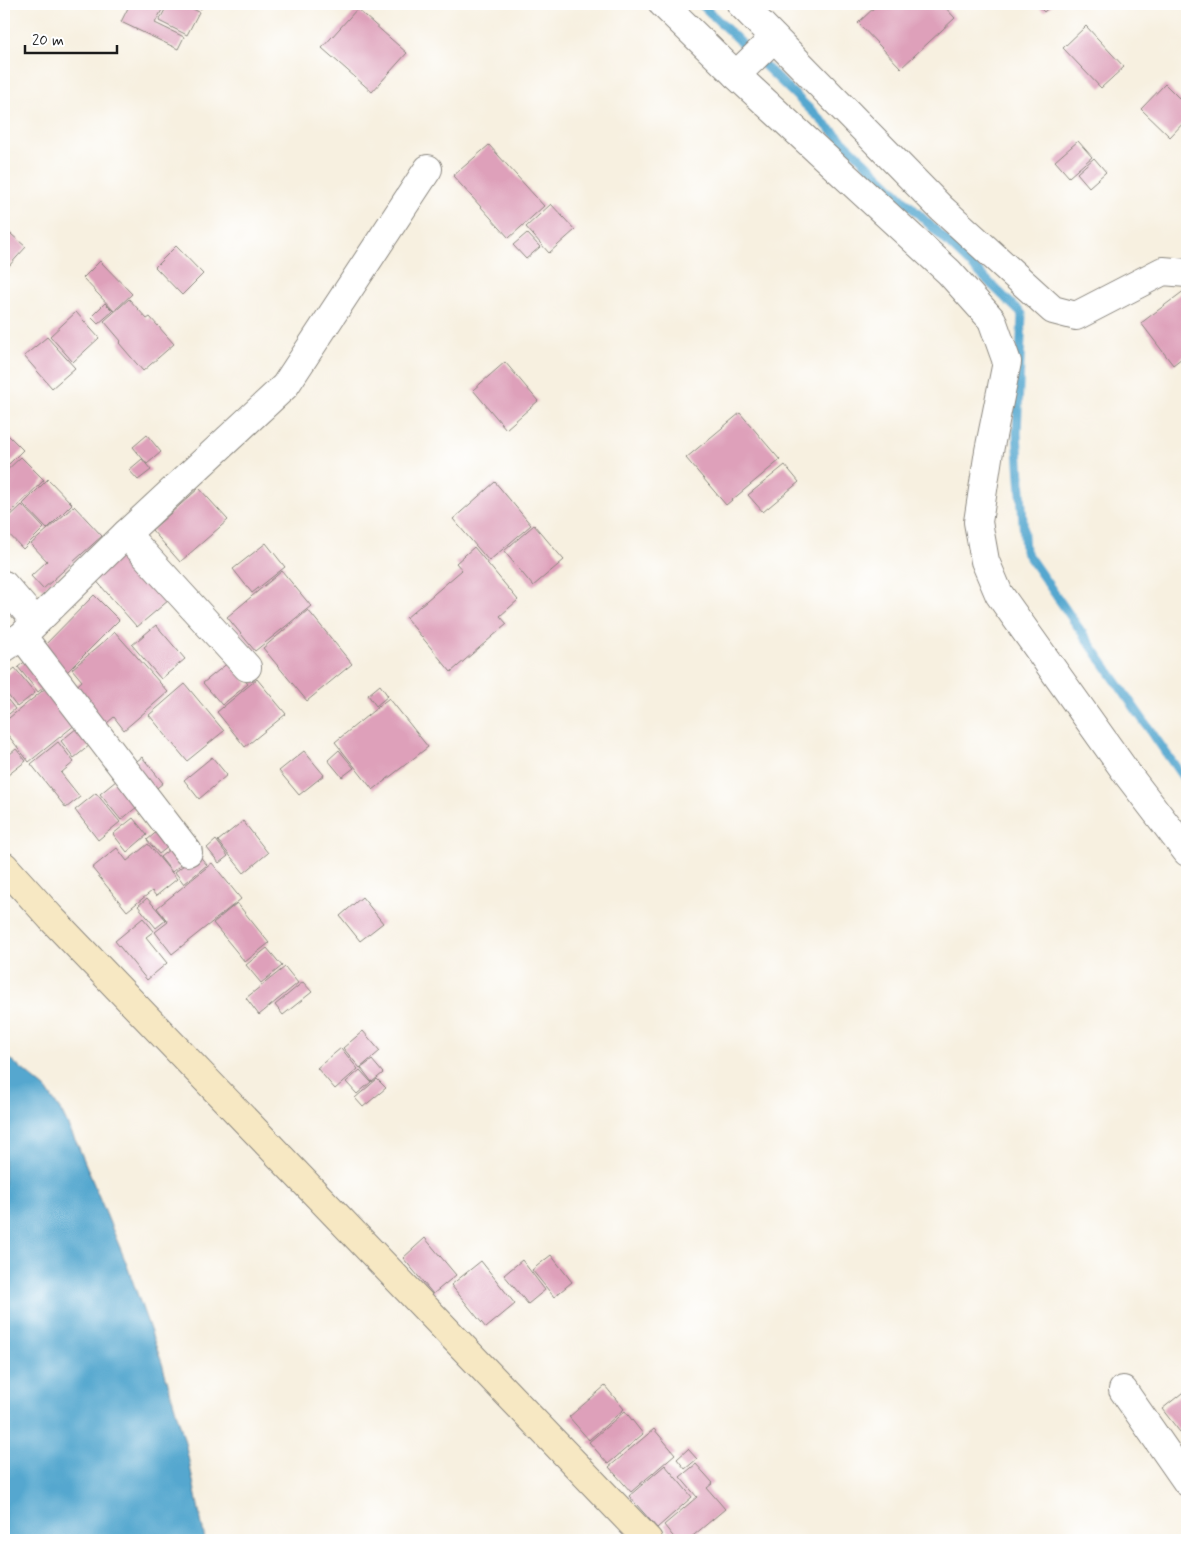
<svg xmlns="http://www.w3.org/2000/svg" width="1191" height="1544" viewBox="0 0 1191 1544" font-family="Mynerve,sans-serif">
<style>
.water{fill:#54a7cf;stroke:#386276}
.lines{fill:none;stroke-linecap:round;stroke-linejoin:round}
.stream{stroke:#54a7cf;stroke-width:9}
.building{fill:#dea0ba}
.minor-casing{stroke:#8a867e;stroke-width:30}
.secondary-casing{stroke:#8a867e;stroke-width:30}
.minor{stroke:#fff;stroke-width:28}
.secondary{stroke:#f7e8c3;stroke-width:28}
</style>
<rect width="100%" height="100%" fill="#fff"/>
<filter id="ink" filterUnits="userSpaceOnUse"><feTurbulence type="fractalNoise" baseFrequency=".02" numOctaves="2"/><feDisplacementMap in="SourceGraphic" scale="10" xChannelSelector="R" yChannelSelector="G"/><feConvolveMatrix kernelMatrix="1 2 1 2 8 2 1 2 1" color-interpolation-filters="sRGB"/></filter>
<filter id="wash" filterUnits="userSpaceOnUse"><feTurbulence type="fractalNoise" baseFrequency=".0096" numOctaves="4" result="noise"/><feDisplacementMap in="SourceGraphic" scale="20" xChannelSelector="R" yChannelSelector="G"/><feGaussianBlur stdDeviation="1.12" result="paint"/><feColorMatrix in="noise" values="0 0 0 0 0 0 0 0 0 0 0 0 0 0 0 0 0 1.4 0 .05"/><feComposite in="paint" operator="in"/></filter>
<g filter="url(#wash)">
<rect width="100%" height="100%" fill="#f7f0e0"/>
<!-- water -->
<path class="water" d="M4 1054 46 1089 62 1113 79 1148 125 1260 162 1363 185 1442 205 1540H4Z"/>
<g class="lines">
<!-- stream -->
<path class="stream" d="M701 4 1022 314 1017 433 1025 551 1187 783"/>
</g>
<g id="blocks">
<!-- building -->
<g class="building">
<path d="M130 4H165L155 23 184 37 178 49 121 22Z"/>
<path d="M168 4H183L199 12 187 35 159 21Z"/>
<path d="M190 4H204L201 9Z"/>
<path d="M878 4H942L955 18 901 68 858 23Z"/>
<path d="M1036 4H1053L1044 12Z"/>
<path d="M357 9 407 53 372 92 322 48Z"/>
<path d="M1086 26 1124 67 1101 88 1063 48Z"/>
<path d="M1165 84 1187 106V119L1170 137 1141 109Z"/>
<path d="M1078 141 1092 157 1069 177 1055 161Z"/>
<path d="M489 145 544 206 509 238 453 176Z"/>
<path d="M1094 158 1106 172 1089 187 1077 173Z"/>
<path d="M551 204 575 230 549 253 526 227Z"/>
<path d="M4 228 26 247 8 267 4 263Z"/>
<path d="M527 233 540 247 526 259 513 245Z"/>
<path d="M176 246 203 274 182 295 155 267Z"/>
<path d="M100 261 132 294 114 311 83 278Z"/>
<path d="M1185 290 1187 294V354L1173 365 1141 323Z"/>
<path d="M129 299 147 319 150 317 174 344 143 371 119 343 121 341 104 321Z"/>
<path d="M105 303 113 311 98 324 91 317Z"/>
<path d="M76 312 99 338 73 362 50 336Z"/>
<path d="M47 337 75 368 52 388 24 356Z"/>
<path d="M505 362 538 401 506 429 473 390Z"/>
<path d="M740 413 780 460 726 505 686 458Z"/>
<path d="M4 431 23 450 4 469Z"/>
<path d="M147 435 161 452 147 464 133 447Z"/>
<path d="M21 457 44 480 8 515 4 510V473Z"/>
<path d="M142 459 151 470 138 480 129 470Z"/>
<path d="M785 465 799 482 763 512 748 495Z"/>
<path d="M48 479 72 504 47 529 23 504Z"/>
<path d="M495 482 531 525 489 561 453 519Z"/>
<path d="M199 488 228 520 180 562 152 530Z"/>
<path d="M22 505 44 528 23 549 4 529V522Z"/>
<path d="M74 506 102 536 43 589 31 576 47 561 31 544Z"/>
<path d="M534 525 564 560 533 586 504 551Z"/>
<path d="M266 543 285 567 252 593 233 569Z"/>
<path d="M474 547 518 600 500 616 507 624 451 672 406 618 462 570 456 563Z"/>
<path d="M124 550 169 600 137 627 93 577Z"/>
<path d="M282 571 311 606 255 651 227 617Z"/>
<path d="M94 595 119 620 62 677 37 653Z"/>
<path d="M308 610 352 664 307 701 263 648Z"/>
<path d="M156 625 185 659 161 679 132 645Z"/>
<path d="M115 632 168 692 124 730 114 717 100 729 69 693 82 681 72 669Z"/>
<path d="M31 657 51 681 38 692 18 667Z"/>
<path d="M229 662 248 684 222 705 203 683Z"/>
<path d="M15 668 35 693 17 707 4 690V677Z"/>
<path d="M257 679 286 714 245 747 217 712Z"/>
<path d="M52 683 81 720 29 762 4 730V722Z"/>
<path d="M185 684 224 731 187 761 149 715Z"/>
<path d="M380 685 388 696 376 706 368 695Z"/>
<path d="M4 695 15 709 4 718Z"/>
<path d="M389 698 428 747 373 790 335 742Z"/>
<path d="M77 728 90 745 74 758 61 741Z"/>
<path d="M58 742 74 762 61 773 80 797 66 808 31 764Z"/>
<path d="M16 749 26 761 8 775 4 769V759Z"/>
<path d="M339 750 354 768 342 777 328 760Z"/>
<path d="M304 751 324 775 299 795 279 771Z"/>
<path d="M142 757 163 783 148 795 127 769Z"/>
<path d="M212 757 227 775 199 799 184 780Z"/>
<path d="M122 776 143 802 121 820 100 794Z"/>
<path d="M96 793 120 822 98 840 75 810Z"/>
<path d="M133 818 147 835 127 852 113 834Z"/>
<path d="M243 821 268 853 244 873 218 841Z"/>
<path d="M166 824 178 839 159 854 147 840Z"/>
<path d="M216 840 228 856 219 863 207 848Z"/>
<path d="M179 842 191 856 172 872 160 857Z"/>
<path d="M148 844 177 879 156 896 152 891 127 911 92 868 117 848 127 861Z"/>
<path d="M198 854 207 865 184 884 175 872Z"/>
<path d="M212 863 241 899 172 954 155 932 168 922 157 908Z"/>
<path d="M362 897 383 923 360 941 340 916Z"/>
<path d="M147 898 166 920 156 928 138 906Z"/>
<path d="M237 903 269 943 245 962 213 923Z"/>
<path d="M1187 917V929L1181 922Z"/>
<path d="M143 918 154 931 146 937 167 963 147 980 115 941Z"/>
<path d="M267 948 282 966 261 983 246 965Z"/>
<path d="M285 967 298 983 259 1015 246 998Z"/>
<path d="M303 982 312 992 283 1015 275 1005Z"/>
<path d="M363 1031 380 1051 360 1068 343 1048Z"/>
<path d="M341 1048 358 1069 335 1089 317 1068Z"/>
<path d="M372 1060 383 1073 372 1082 361 1068Z"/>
<path d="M360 1070 371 1082 357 1094 346 1082Z"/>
<path d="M377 1079 386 1088 363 1107 355 1098Z"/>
<path d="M425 1238 456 1275 433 1294 403 1258Z"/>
<path d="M551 1255 572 1282 554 1297 532 1270Z"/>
<path d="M522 1260 545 1290 528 1304 504 1275Z"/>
<path d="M481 1261 515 1304 486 1328 451 1285Z"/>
<path d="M605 1386 624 1409 589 1440 569 1417Z"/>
<path d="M1187 1389V1441L1162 1409Z"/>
<path d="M625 1411 643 1434 608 1464 589 1442Z"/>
<path d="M654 1429 675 1454 631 1492 609 1467Z"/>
<path d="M688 1449 697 1459 685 1469 677 1459Z"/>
<path d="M696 1464 713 1483 707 1488 725 1509 688 1540H676L664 1525 697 1497 680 1477Z"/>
<path d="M665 1465 692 1497 657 1528 629 1496Z"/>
</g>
</g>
</g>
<g filter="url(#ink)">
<use href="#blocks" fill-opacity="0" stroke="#8a867e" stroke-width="1"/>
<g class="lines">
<!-- minor casing -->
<g class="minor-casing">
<g id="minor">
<path d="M663 4 736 75 949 272 992 320 1007 362 989 451 978 522 985 561 999 594 1128 775 1187 852"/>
<path d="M741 4 941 208 1053 310 1076 316 1163 271 1187 273"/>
<path d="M736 75 774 38"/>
<path d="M126 534 247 667"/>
<path d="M4 585 36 622"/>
<path d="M22 636 188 852"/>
<path d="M4 648 22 636 126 534 285 386 428 169"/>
<path d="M1123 1390 1187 1482"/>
</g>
</g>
<!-- secondary casing -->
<g class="secondary-casing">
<path id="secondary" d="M4 866 51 918 648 1540"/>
</g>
<!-- minor -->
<use href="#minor" class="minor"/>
<!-- secondary -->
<use href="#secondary" class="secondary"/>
</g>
</g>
<!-- margin -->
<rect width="1191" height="1544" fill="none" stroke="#fff" stroke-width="20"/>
<!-- scale -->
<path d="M25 45v8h92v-8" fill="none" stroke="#1c1c1c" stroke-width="2.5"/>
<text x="32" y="45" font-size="15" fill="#1c1c1c" stroke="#ffffff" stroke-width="4" paint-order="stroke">20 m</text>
</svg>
